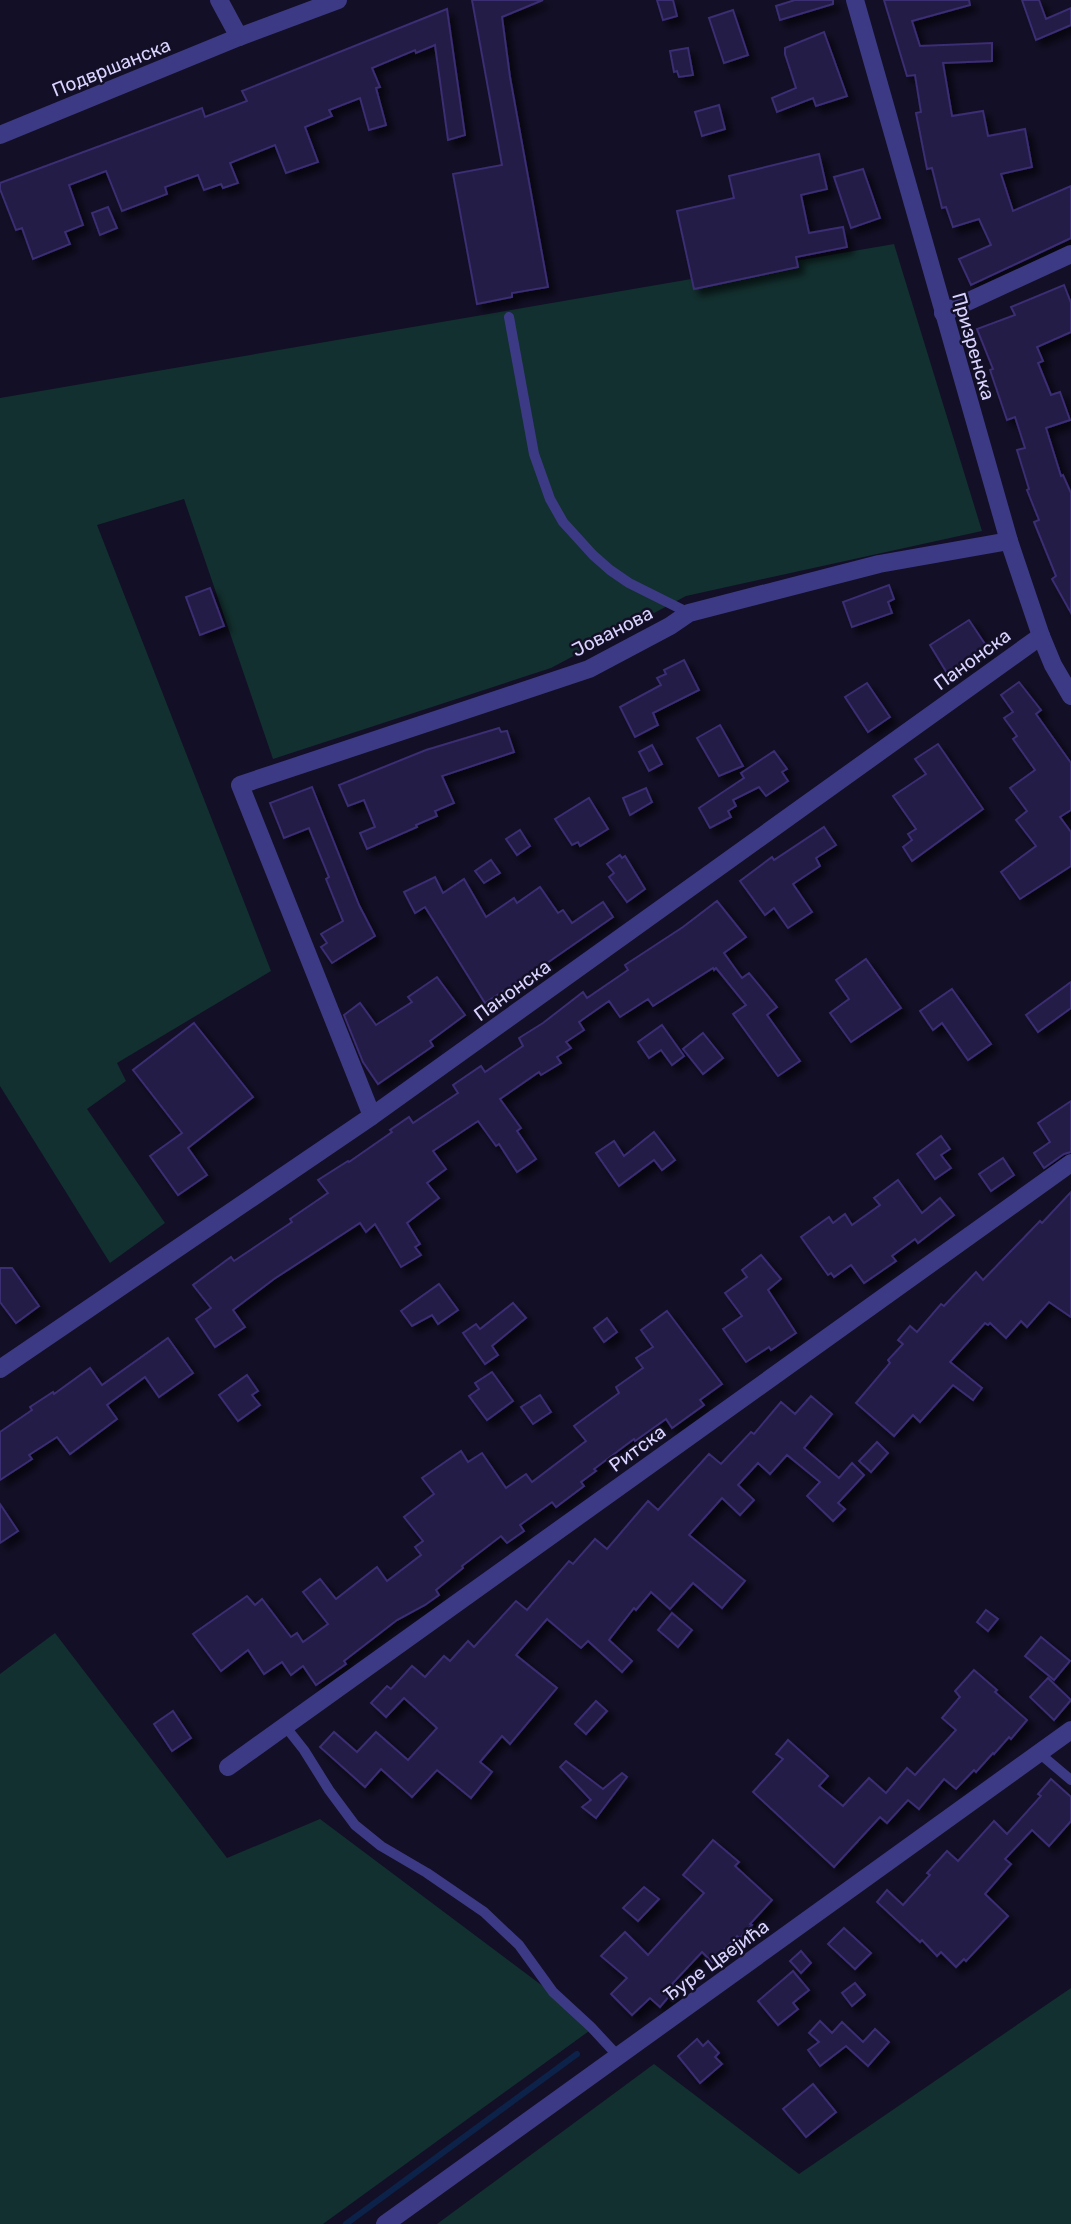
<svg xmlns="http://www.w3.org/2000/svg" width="1071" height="2224" viewBox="0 0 1071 2224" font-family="Rubik,sans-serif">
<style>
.green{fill:#12302f}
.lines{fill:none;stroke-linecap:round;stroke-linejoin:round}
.stream{stroke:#0c2248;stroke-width:6}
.building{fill:#241b47;stroke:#3b2d73;stroke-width:2;filter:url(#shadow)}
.service{stroke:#3d3a85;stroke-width:10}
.minor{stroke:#3d3a85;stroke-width:18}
.tertiary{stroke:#3d3a85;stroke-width:18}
.labels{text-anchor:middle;stroke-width:5;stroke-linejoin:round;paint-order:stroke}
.street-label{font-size:19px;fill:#d9d4ff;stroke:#130f26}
</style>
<defs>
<filter id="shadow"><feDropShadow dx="6" dy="6" stdDeviation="3.5" flood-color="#0009"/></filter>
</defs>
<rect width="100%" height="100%" fill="#130f26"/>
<!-- green -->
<g class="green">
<path d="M894 244 982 531 686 596 551 668 273 759 184 499 97 525 271 971 117 1063 126 1081 87 1109 165 1223 110 1263 0 1086V398Z"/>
<path d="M55 1633 227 1858 320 1819 596 2026 323 2224H0V1674Z"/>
<path d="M1071 1988V2224H437L654 2064 799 2174Z"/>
</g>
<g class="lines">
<!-- stream -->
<path class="stream" d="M346 2224 577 2054"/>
</g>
<!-- building -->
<g class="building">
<path d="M472 0H543L502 17 510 77 548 287 512 293V297L477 304 453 174 502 165Z"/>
<path d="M657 0H673L677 16 663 20Z"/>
<path d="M795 0H833V4L780 20 776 6Z"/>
<path d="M884 0H969L970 5 912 21 920 46 992 43V61L943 63 952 116 983 111 988 136 1025 129 1032 167 1001 174 1013 211 1071 186V238L971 285 959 259 991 245 979 219 953 227 946 207 942 208 932 168 927 169 916 113 921 112 915 75 907 76Z"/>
<path d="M1022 0H1039L1046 19 1071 8V25L1036 40Z"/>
<path d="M447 9 465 135 448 140 435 45 416 53 415 50 372 68 380 87 376 88 386 125 369 130 360 98 329 110 332 116 305 127 318 162 286 173 275 145 230 163 238 183 223 188 221 184 204 190 198 175 165 187 167 194 122 211 106 171 69 185 83 225 65 232 70 244 33 259 22 228 16 230 0 189V183L202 108 205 117 247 101 242 91Z"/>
<path d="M733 10 748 55 724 63 709 18Z"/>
<path d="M824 32 847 96 816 106 813 98 777 112 772 98 796 88 785 54V48Z"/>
<path d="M688 48 693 75 679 77 677 71 674 72 670 51Z"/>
<path d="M719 105 725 129 702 136 695 112Z"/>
<path d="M819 154 827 189 801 195 809 233 843 227 847 247 796 257 798 267 694 289 677 211 734 198 729 176Z"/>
<path d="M863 169 880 218 851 228 834 177Z"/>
<path d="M108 207 117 228 100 235 92 213Z"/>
<path d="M1064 285 1071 303V332L1037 347 1043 361 1038 363 1051 395 1060 392 1070 420 1046 428 1061 476 1063 475 1071 493V613L1052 579 1056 576 1034 522 1039 520 1027 490 1029 489 1017 450 1025 448 1015 417 1007 420 990 370 993 369 977 329 1015 315 1011 307Z"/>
<path d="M889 585 894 599 888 602 892 613 852 627 843 602Z"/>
<path d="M210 588 224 626 200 635 186 597Z"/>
<path d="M969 620 987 647 947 673 930 645Z"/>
<path d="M684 660 699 690 653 713 658 725 635 737 620 707 661 685 657 678 666 674 664 670Z"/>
<path d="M1019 682 1041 710 1036 714 1071 763V810L1060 817 1071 832V866L1020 899 1001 872 1036 846 1016 820 1027 811 1010 788 1035 770 1013 739 1017 736 1004 718 1013 712 1001 695Z"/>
<path d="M867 683 890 717 868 732 845 697Z"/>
<path d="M720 725 743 766 719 776 697 738Z"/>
<path d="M499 728 501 732 507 731 514 752 442 776 454 803 435 811 437 816 416 825 417 827 367 849 360 833 375 827 364 800 348 806 339 785 426 750Z"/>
<path d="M938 744 983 809 912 861 903 847 912 840 908 834 916 829 893 796 926 774 915 759Z"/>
<path d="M652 745 662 764 649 771 639 752Z"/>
<path d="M774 751 787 769 782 772 788 781 766 796 759 787 733 800 736 806 728 811 731 817 710 828 699 808 744 778 741 773Z"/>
<path d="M312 787 359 905 375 936 332 963 321 947 327 943 321 934 343 921 326 879 329 877 309 828 284 838 270 803Z"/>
<path d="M646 788 652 802 630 815 623 798Z"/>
<path d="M589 798 608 829 580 846 578 842 572 845 555 819Z"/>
<path d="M824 827 836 845 816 858 820 866 793 884 812 912 788 928 774 908 765 915 740 881 772 857 774 860Z"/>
<path d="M520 830 530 846 517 855 506 839Z"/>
<path d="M620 855 622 858 625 856 645 889 627 902 609 877 614 873 607 864Z"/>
<path d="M491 860 500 873 484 883 475 871Z"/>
<path d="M435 877 443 893 464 879 486 917 514 898 517 903 540 887 558 913 563 910 572 923 603 902 613 917 527 977 526 976 485 1003 425 907 415 913 404 892Z"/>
<path d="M717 901 746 937 724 953 742 978 749 973 777 1007 767 1015 800 1061 778 1076 733 1014 746 1005 716 968 714 970 713 968 653 1006 648 999 620 1017 609 1001 579 1022 584 1030 566 1042 571 1048 557 1057 561 1063 541 1075 539 1072 500 1099 521 1128 517 1131 536 1159 517 1172 499 1144 496 1146 478 1121 433 1151 446 1169 427 1183 439 1198 407 1223 420 1244 415 1247 421 1255 401 1267 375 1224 366 1232 360 1223 274 1279 233 1310 245 1327 215 1347 196 1319 211 1308 193 1285 231 1257 234 1261 292 1222 290 1219 328 1193 318 1180 348 1161 349 1162 392 1132 390 1130 409 1117 413 1123 458 1093 453 1085 481 1066 485 1072 523 1046 519 1038 543 1023 583 992 587 998 628 970 625 965 683 927Z"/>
<path d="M866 959 901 1008 851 1042 830 1013 849 999 836 980Z"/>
<path d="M437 977 465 1015 430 1041 433 1046 378 1084 363 1062 344 1015 360 1003 376 1025 412 1002 408 997Z"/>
<path d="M1071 982V1008L1038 1032 1026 1015Z"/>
<path d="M952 989 991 1044 968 1060 942 1023 933 1030 920 1011Z"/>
<path d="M194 1023 253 1097 188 1148 207 1175 178 1195 150 1156 182 1133 133 1070Z"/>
<path d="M662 1025 684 1056 672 1065 661 1050 649 1058 638 1042Z"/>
<path d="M703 1033 723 1058 703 1074 683 1049Z"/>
<path d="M1071 1101V1152L1064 1154 1044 1168 1034 1153 1050 1142 1038 1123Z"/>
<path d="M654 1132 675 1160 662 1170 654 1160 619 1186 596 1153 614 1141 624 1156Z"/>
<path d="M941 1136 950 1149 941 1155 951 1168 935 1179 917 1154Z"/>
<path d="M1003 1158 1014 1175 991 1191 979 1174Z"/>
<path d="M898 1180 922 1213 940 1198 954 1215 918 1243 915 1239 892 1256 896 1261 864 1283 851 1265 834 1277 831 1273 828 1275 801 1237 829 1217 833 1223 845 1214 852 1225 880 1205 874 1198Z"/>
<path d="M1071 1192V1317L1049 1302 1027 1327 1021 1321 1006 1338 990 1323 988 1325 985 1323 950 1362 982 1388 973 1400 953 1385 920 1422 913 1415 894 1436 856 1403 890 1363 888 1360 903 1344 898 1340 910 1326 917 1332 941 1304 944 1306 976 1272 983 1280 1040 1221 1042 1223Z"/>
<path d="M761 1255 781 1279 768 1290 796 1333 771 1350 769 1347 746 1362 723 1329 742 1316 725 1293 747 1277 742 1270Z"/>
<path d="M0 1268H12L39 1306 16 1323 0 1302Z"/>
<path d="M439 1284 458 1310 438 1324 432 1315 412 1326 401 1311Z"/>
<path d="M513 1303 526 1318 492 1346 498 1355 485 1364 463 1333 476 1324 480 1329Z"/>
<path d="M667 1311 722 1384 700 1400 704 1405 672 1428 666 1419 635 1441 634 1439 594 1469 596 1471 581 1482 584 1486 556 1507 552 1502 520 1525 524 1531 507 1543 501 1536 462 1566 463 1568 436 1590 439 1595 425 1605 397 1620 344 1661 346 1664 316 1685 303 1666 291 1675 282 1662 264 1674 248 1650 221 1671 193 1634 247 1596 255 1605 262 1599 291 1637 297 1633 303 1642 328 1624 303 1592 320 1579 336 1599 377 1567 387 1581 421 1555 415 1547 423 1541 404 1517 434 1494 422 1478 461 1451 468 1462 482 1453 506 1488 526 1474 532 1482 586 1441 574 1426 619 1393 616 1387 643 1368 636 1358 653 1347 641 1330Z"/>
<path d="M607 1318 617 1332 604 1342 594 1328Z"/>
<path d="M168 1338 193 1373 159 1397 145 1377 107 1405 117 1419 70 1454 57 1437 29 1455 32 1459 0 1480V1432L32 1410 30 1407 53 1392 54 1394 90 1368 102 1385Z"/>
<path d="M492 1372 513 1401 487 1420 469 1396 479 1389 475 1383Z"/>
<path d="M247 1375 258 1391 252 1395 260 1405 238 1421 219 1395Z"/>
<path d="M540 1395 551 1412 533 1424 521 1407Z"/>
<path d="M811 1396 832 1414 804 1448 839 1478 852 1463 864 1475 838 1503 845 1509 833 1521 807 1496 820 1482 787 1455 770 1474 758 1463 738 1485 754 1500 740 1515 722 1498 689 1535 745 1581 722 1608 693 1583 670 1609 651 1592 636 1610 634 1608 609 1640 632 1661 622 1672 588 1641 581 1648 547 1619 516 1655 557 1688 510 1744 502 1736 480 1762 492 1772 471 1798 437 1770 412 1797 381 1769 365 1787 320 1747 334 1732 357 1752 376 1732 408 1760 437 1728 404 1698 386 1717 371 1703 387 1686 391 1689 412 1666 425 1677 444 1656 450 1661 468 1641 474 1647 516 1601 527 1610 569 1561 573 1564 595 1539 607 1549 648 1501 658 1510 709 1454 721 1464 751 1432 754 1434 781 1402 795 1414Z"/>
<path d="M877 1442 888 1453 871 1472 859 1461Z"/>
<path d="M0 1504 18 1531 0 1543Z"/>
<path d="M986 1610 998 1619 988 1631 977 1622Z"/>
<path d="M672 1613 692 1630 678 1647 658 1630Z"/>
<path d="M1041 1637 1070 1661 1054 1680 1025 1656Z"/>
<path d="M974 1670 997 1690 995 1692 1027 1720 1011 1739 1009 1737 994 1754 993 1753 976 1772 974 1770 956 1789 944 1779 919 1809 908 1800 887 1823 880 1817 834 1867 753 1792 783 1759 776 1754 788 1740 828 1776 819 1786 843 1806 869 1778 886 1793 907 1768 915 1775 956 1730 942 1718 960 1697 955 1691Z"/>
<path d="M1048 1678 1071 1700 1054 1720 1030 1697Z"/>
<path d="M596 1701 607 1711 586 1734 575 1724Z"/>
<path d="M173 1711 191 1738 172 1751 154 1724Z"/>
<path d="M566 1761 603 1789 622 1773 627 1777 596 1818 582 1807 591 1800 560 1767Z"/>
<path d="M1051 1779 1071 1797V1821L1049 1846 1032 1830 1005 1859 1011 1864 985 1894 1008 1916 966 1961 964 1959 956 1967 941 1952 937 1956 922 1940 920 1942 877 1902 887 1890 903 1905 930 1875 927 1873 947 1851 958 1861 994 1821 1007 1834 1041 1796 1038 1794Z"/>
<path d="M713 1840 739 1862 735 1866 772 1900 750 1924 752 1925 740 1938 737 1936 712 1962 702 1952 672 1984 676 1988 660 2007 650 1998 632 2015 611 1994 627 1978 601 1956 625 1932 648 1955 704 1893 683 1875Z"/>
<path d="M644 1887 659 1899 638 1921 623 1908Z"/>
<path d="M844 1928 871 1953 855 1969 828 1944Z"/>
<path d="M801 1951 811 1963 801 1973 790 1961Z"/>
<path d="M793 1971 809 1990 793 2003 798 2009 778 2025 758 2001Z"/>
<path d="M855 1983 865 1995 852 2006 842 1993Z"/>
<path d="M820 2021 832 2033 842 2022 863 2042 875 2029 889 2042 868 2066 846 2046 820 2066 808 2050 819 2042 809 2033Z"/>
<path d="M697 2039 703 2046 708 2041 719 2053 715 2057 722 2064 700 2083 678 2056Z"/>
<path d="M813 2084 836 2112 806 2137 783 2109Z"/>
</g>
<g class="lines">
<!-- service -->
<g class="service">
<path d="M509 317 534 454 550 499 563 522 593 555 610 570 629 583 689 613"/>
<path d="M285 1726 304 1750 329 1790 355 1825 381 1846 427 1873 484 1912 519 1945 553 1992 591 2027 618 2056"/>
<path d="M1039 1753 1071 1780"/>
</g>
<!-- minor -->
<g class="minor">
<path d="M219 0 239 37"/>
<path d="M855 0 1009 541 1041 636 1053 665 1071 696"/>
<path d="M943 313 1071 254"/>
<path d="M372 1116 240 785 589 669 670 626 689 613 879 564 1009 541"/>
<path d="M0 1369 372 1116 1041 636"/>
<path d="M228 1767 1071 1163"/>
<path d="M385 2224 1071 1730"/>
</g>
<!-- tertiary -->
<path class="tertiary" d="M0 135 239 37 338 0"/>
</g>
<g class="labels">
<!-- street labels -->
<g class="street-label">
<text transform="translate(111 67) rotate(-22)" y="7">Подвршанска</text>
<text transform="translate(974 346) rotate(74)" y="7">Призренска</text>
<text transform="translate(612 631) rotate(-27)" y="7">Јованова</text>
<text transform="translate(972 659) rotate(-36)" y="7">Панонска</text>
<text transform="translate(512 990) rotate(-36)" y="7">Панонска</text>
<text transform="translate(637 1448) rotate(-36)" y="7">Ритска</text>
<text transform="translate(716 1960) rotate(-36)" y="7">Ђуре Цвејића</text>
</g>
</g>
</svg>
